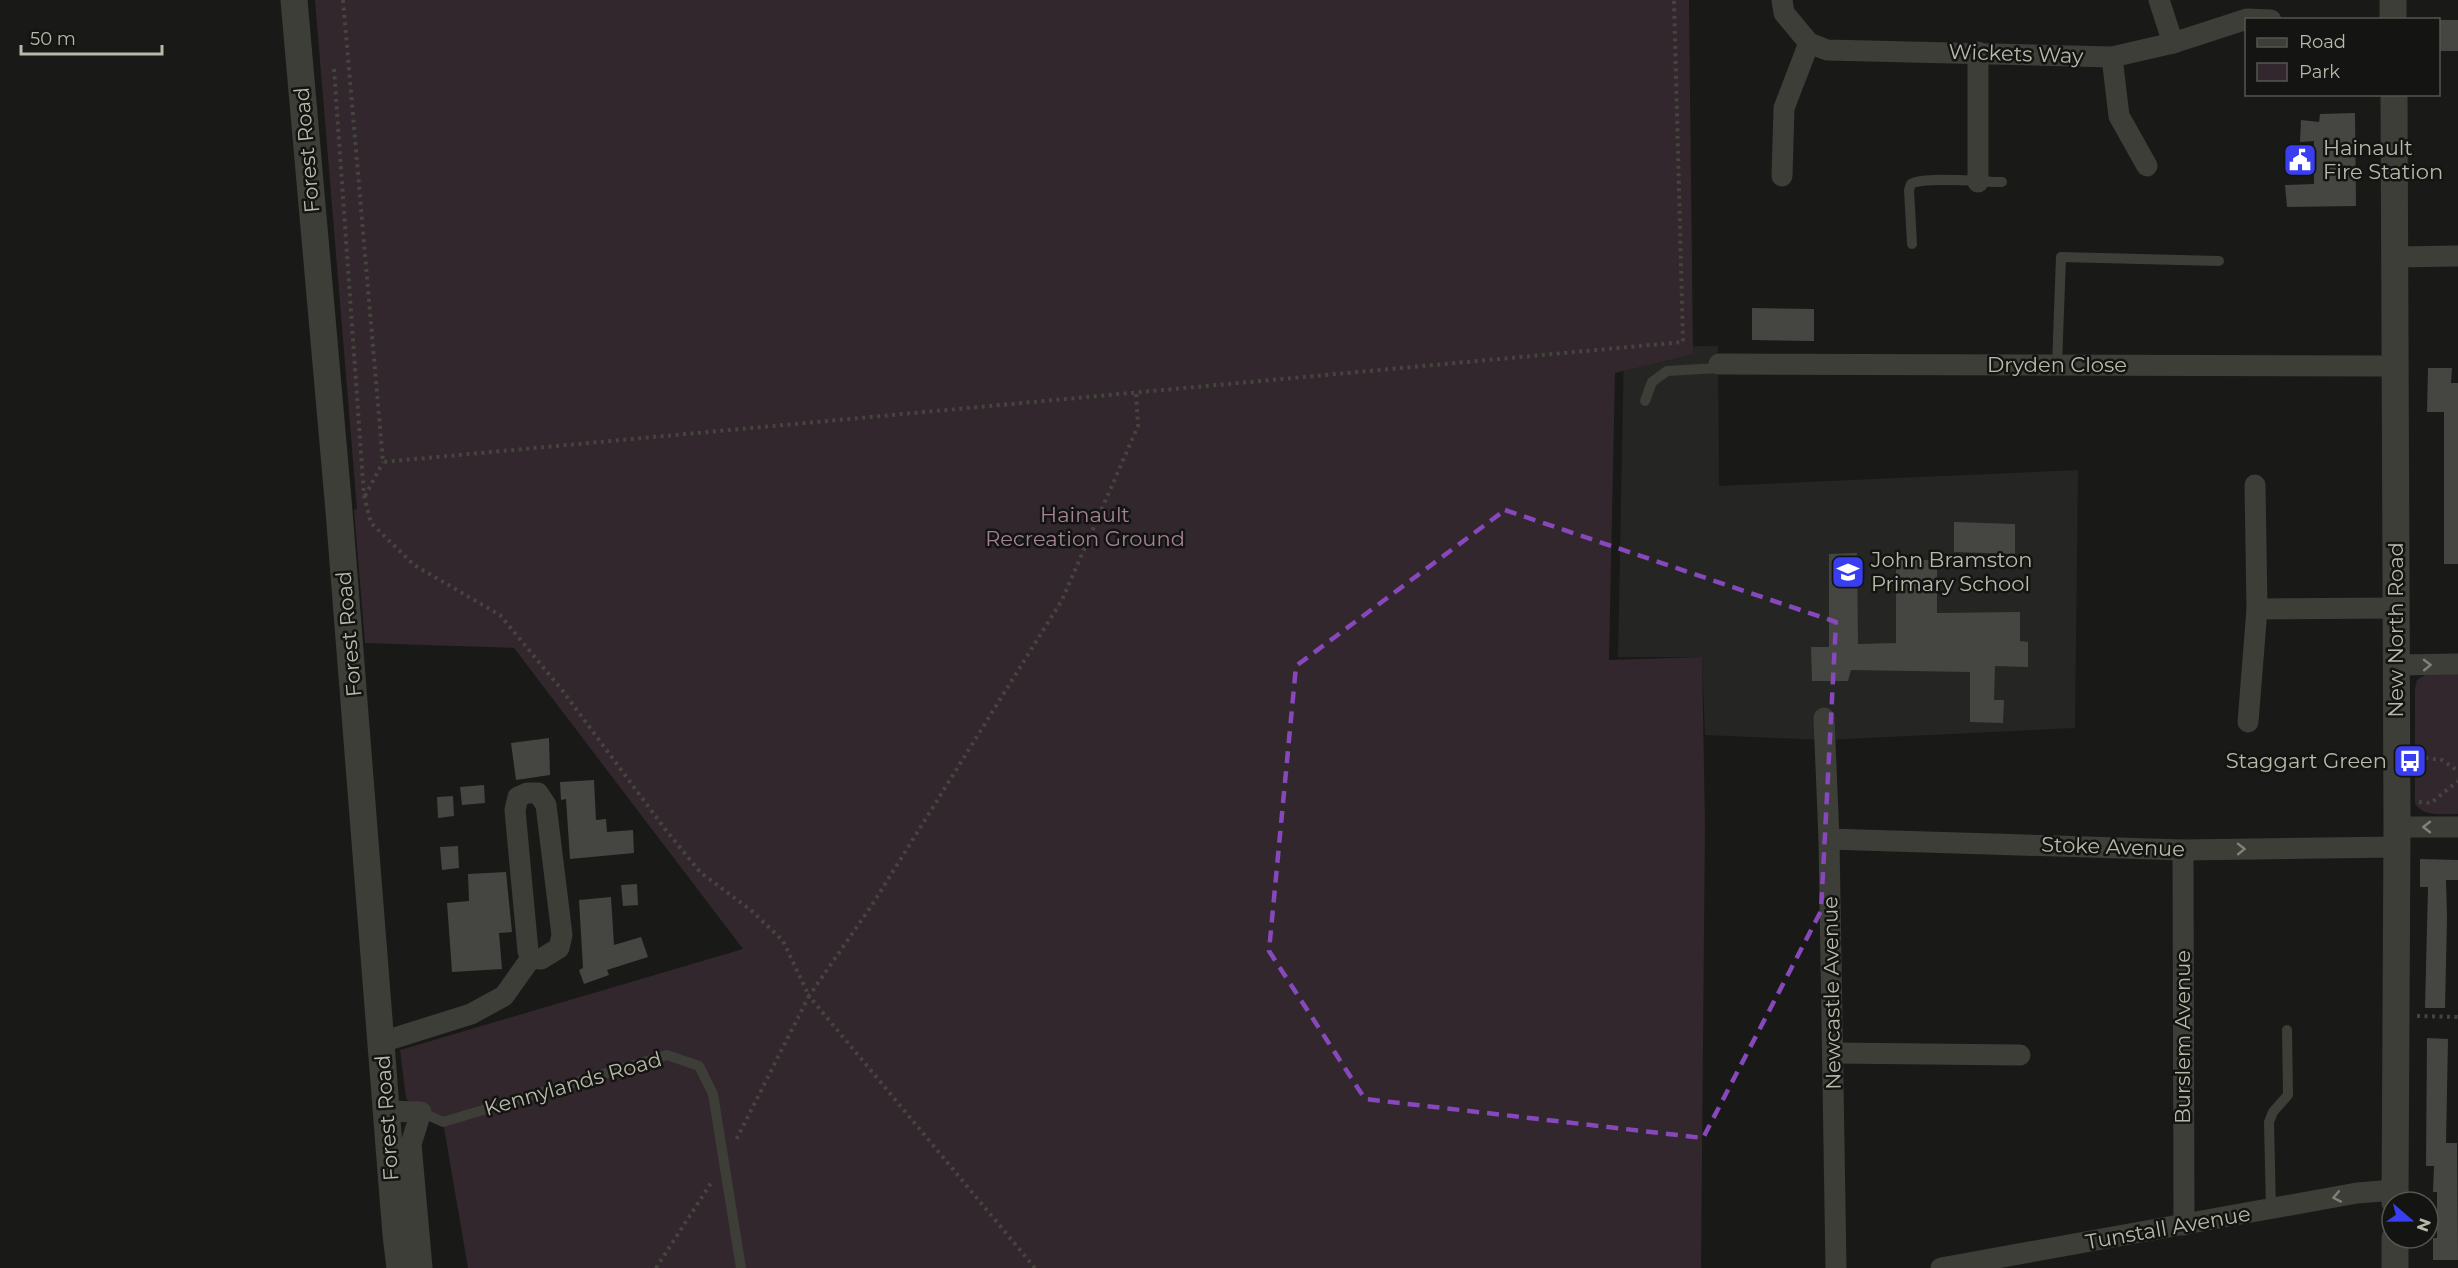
<svg xmlns="http://www.w3.org/2000/svg" width="2458" height="1268" viewBox="0 0 2458 1268" font-family="Montserrat,sans-serif">
<style>
.built{fill:#252623}
.green{fill:#31272d}
.building{fill:#454641}
.lines{fill:none;stroke-linecap:round;stroke-linejoin:round}
.path{stroke:#45453e;stroke-width:4;stroke-dasharray:3 4.5;stroke-linecap:butt}
.service{stroke:#3d3e38;stroke-width:10}
.minor{stroke:#3d3e38;stroke-width:21}
.tertiary{stroke:#3d3e38;stroke-width:27}
.oneway{stroke:#818277}
.marked{fill:none;stroke:#8748bb;stroke-width:4.5;stroke-dasharray:12 8;stroke-linejoin:round}
.labels{text-anchor:middle;stroke-width:5;stroke-linejoin:round;paint-order:stroke}
.street-label{font-size:21px;fill:#b9b9aa;stroke:#141412}
.poi-label{font-size:21px;fill:#b9b9aa;stroke:#141412;text-anchor:start}
.park-label{font-size:21px;fill:#a48197;stroke:#141412}
</style>
<rect width="100%" height="100%" fill="#191917"/>
<!-- built -->
<path class="built" d="M1718 346 1719 486 2078 470 2075 728 1825 740 1705 735 1702 657H1618L1624 347Z"/>
<!-- green -->
<g class="green">
<path d="M315 0H1689L1693 354 1615 373 1609 660 1702 657 1705 824 1701 1268H468L443 1122 415 1109 406 1098 400 1050 743 949 514 648 365 643 354 510 357 509Z"/>
<path d="M2433 670 2458 671V814C2443 814 2424 817 2415 804V689L2417 680Z"/>
</g>
<!-- building -->
<g class="building">
<rect x="2439" y="20" width="19" height="31"/>
<path d="M2355 113 2356 206 2287 207 2285 185 2314 184V141L2300 142 2301 120 2319 122 2320 114Z"/>
<path d="M1752 308 1814 309V341L1752 340Z"/>
<path d="M2428 368H2452L2451 383H2458V564H2444V412H2427Z"/>
<path d="M1954 522 2015 524V554L1954 552Z"/>
<path d="M1857 553 1858 644 1896 643V560H1937V613L2020 612V641L2028 642V667L1995 666 1994 700H2004L2003 723 1970 722V672L1851 670 1848 681H1812L1811 647H1829V554Z"/>
<path d="M549 738 550 775 516 780 511 743Z"/>
<path d="M594 780 596 820 606 819 607 832 633 830 634 853 570 859 566 799 561 800 560 782Z"/>
<path d="M484 785 485 803 462 805 460 787Z"/>
<path d="M453 796 454 816 438 818 437 797Z"/>
<path d="M458 846 459 868 442 870 440 847Z"/>
<path d="M2420 859 2458 860V880H2446L2447 917 2445 1008H2425L2428 887H2420Z"/>
<path d="M506 872 512 932 499 933 502 969 452 972 447 903 469 901 468 874Z"/>
<path d="M637 884 638 905 623 906 621 885Z"/>
<path d="M611 897 614 945 641 937 648 957 607 970 609 975 584 984 579 970 583 968 579 900Z"/>
<path d="M2427 1038 2448 1039 2446 1143H2457L2458 1260H2433V1238H2437V1192H2433L2434 1166H2426Z"/>
</g>
<g class="lines">
<!-- path -->
<g class="path">
<path d="M343 0 383 462 1683 342 1674 0"/>
<path d="M334 69 364 496 371 523 414 565 500 615 562 690 665 829 700 872 752 911 783 941 809 996 735 1142"/>
<path d="M365 496 383 462"/>
<path d="M2418 757 2442 760 2458 771"/>
<path d="M2419 802 2431 803 2458 781"/>
<path d="M2417 1016 2458 1017"/>
<path d="M656 1268 713 1180"/>
<path d="M1035 1268 809 996 872 905 1062 600 1138 426 1136 393"/>
</g>
<!-- service -->
<g class="service">
<path d="M1912 244 1909 190 1911 184C1925 176 1982 182 2002 182"/>
<path d="M2057 365 2061 257 2219 261"/>
<path d="M1645 401 1652 382 1667 371 1718 368 1719 364"/>
<path d="M421 1112 443 1122 667 1055 699 1066 713 1094 741 1268"/>
<path d="M2271 1209 2269 1122 2273 1112 2288 1095 2287 1030"/>
</g>
<!-- minor -->
<g class="minor">
<path d="M1782 0 1784 13 1809 43 1827 50 2112 57 2173 43 2247 19 2271 20"/>
<path d="M2159 0 2173 43"/>
<path d="M1978 52V182"/>
<path d="M2112 57 2119 116 2147 166"/>
<path d="M1782 176 1784 108 1809 43"/>
<path d="M2395 257 2458 256"/>
<path d="M1719 364 2396 366"/>
<path d="M2257 609 2396 608"/>
<path d="M2396 665 2458 664"/>
<path d="M1824 718 1829 839 1836 1268"/>
<path d="M2248 722 2257 609 2255 485"/>
<path d="M2397 827H2458"/>
<path d="M1829 839 2183 850 2396 847"/>
<path d="M2183 850 2184 1225"/>
<path d="M382 1042 471 1014 504 996 531 958 528 951 515 810 518 797 527 793H538L546 805 562 935 559 948 541 959 531 958"/>
<path d="M1833 1053 2020 1055"/>
<path d="M385 1111 421 1112 411 1144 422 1268"/>
<path d="M1941 1268 2357 1193 2395 1190"/>
</g>
<!-- tertiary -->
<g class="tertiary">
<path d="M294 0 339 511 396 1235 400 1268"/>
<path d="M2393 0V20"/>
<path d="M2394 94 2397 827 2395 1202"/>
<path d="M2395 1268V1238"/>
</g>
</g>
<!-- one-way arrows -->
<defs><path id="oneway-chevron" d="M-2-3.5L2.5 0L-2 3.5" fill="none" stroke-width="1.6" stroke-linecap="round" stroke-linejoin="round" transform="scale(1.5)"/></defs>
<g class="oneway">
<use href="#oneway-chevron" transform="translate(2427 665) rotate(-1)"/>
<use href="#oneway-chevron" transform="translate(2427 827) rotate(-180)"/>
<use href="#oneway-chevron" transform="translate(2241 849) rotate(-1)"/>
<use href="#oneway-chevron" transform="translate(2337 1197) rotate(169)"/>
</g>
<!-- marked area -->
<path class="marked" d="M1505 510 1836 622 1821 911 1703 1138 1365 1099 1269 951 1296 666Z"/>
<!-- icons -->
<defs>
<g id="civic-square" transform="scale(1.725)"><rect x="-9" y="-9" width="18" height="18" rx="4" fill="#393ff0" stroke="#141412"/><path d="M-.6-6.5H3V-4.5H.6V-3L4-1V1h2V6H-6V1h2V-1L-.6-3ZM-1.2 2.5V6h2.4V2.5Z" fill="#fff"/></g>
<g id="school-square" transform="scale(1.725)"><rect x="-9" y="-9" width="18" height="18" rx="4" fill="#393ff0" stroke="#141412"/><path d="M0-5L7-2L0 1L-7-2ZM-4 1L0 2.5L4 1V4Q0 6-4 4Z" fill="#fff"/></g>
<g id="bus-square" transform="scale(1.725)"><rect x="-9" y="-9" width="18" height="18" rx="4" fill="#393ff0" stroke="#141412"/><path d="M-5-6H5V4H4V6H2V4H-2V6H-4V4H-5ZM-3.5-4V0h7V-4ZM-3.5 1.2v1.5H-2V1.2ZM2 1.2v1.5H3.5V1.2Z" fill="#fff"/></g>
</defs>
<g fill-rule="evenodd">
<use href="#civic-square" x="2300" y="160"/>
<use href="#school-square" x="1848" y="572"/>
<use href="#bus-square" x="2410" y="761"/>
</g>
<g class="labels">
<!-- street labels -->
<g class="street-label">
<text transform="translate(2016 54) rotate(2)" y="7">Wickets Way</text>
<text transform="translate(307 150) rotate(-95)" y="7">Forest Road</text>
<text x="2057" y="372">Dryden Close</text>
<text transform="translate(2396 630) rotate(-90)" y="7">New North Road</text>
<text transform="translate(349 634) rotate(-95)" y="7">Forest Road</text>
<text transform="translate(2113 847) rotate(2)" y="7">Stoke Avenue</text>
<text transform="translate(1832 993) rotate(-91)" y="7">Newcastle Avenue</text>
<text transform="translate(2183 1037) rotate(-90)" y="7">Burslem Avenue</text>
<text transform="translate(573 1084) rotate(-16)" y="7">Kennylands Road</text>
<text transform="translate(387 1118) rotate(-94)" y="7">Forest Road</text>
<text transform="translate(2168 1228) rotate(-10)" y="7">Tunstall Avenue</text>
</g>
<!-- poi labels -->
<g class="poi-label">
<text x="2323" y="155">Hainault<tspan x="2323" dy="24">Fire Station</tspan></text>
<text x="1871" y="567">John Bramston<tspan x="1871" dy="24">Primary School</tspan></text>
<text x="2387" y="768" text-anchor="end">Staggart Green</text>
</g>
<!-- park labels -->
<g class="park-label">
<text x="1085" y="522">Hainault<tspan x="1085" dy="24">Recreation Ground</tspan></text>
</g>
</g>
<!-- legend -->
<rect x="2245" y="18" width="195" height="78" fill="#141412" stroke="#56564f" stroke-width="1.5"/>
<rect x="2257" y="38" width="30" height="9" fill="#3d3e38" stroke="#56564f" stroke-width="1.5"/>
<text x="2299" y="48" font-size="18" fill="#b9b9aa">Road</text>
<rect x="2257" y="63" width="30" height="18" fill="#31272d" stroke="#56564f" stroke-width="1.5"/>
<text x="2299" y="78" font-size="18" fill="#b9b9aa">Park</text>
<!-- north arrow -->
<g transform="translate(2410 1220) rotate(110)"><circle r="28" fill="#141412" stroke="#56564f" stroke-width="1.5"/>
<path d="M0-4.5L10 22L0 15L-10 22Z" fill="#393ff0"/>
<text y="-9" font-size="16" font-weight="bold" text-anchor="middle" fill="#b9b9aa">N</text>
</g>
<!-- scale -->
<path d="M21 45v9h141v-9" fill="none" stroke="#b9b9aa" stroke-width="3"/>
<text x="30" y="45" font-size="18" fill="#b9b9aa" stroke="#141412" stroke-width="4.5" paint-order="stroke">50 m</text>
</svg>
